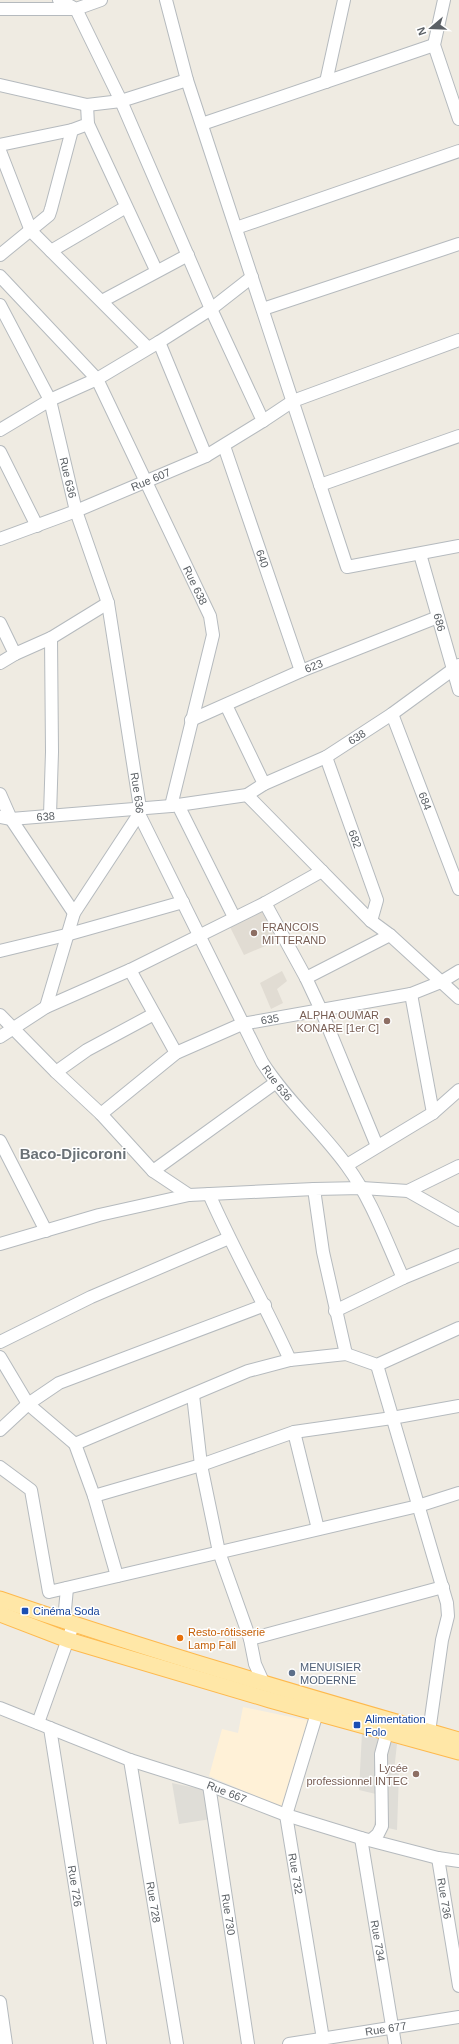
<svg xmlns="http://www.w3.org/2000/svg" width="459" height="2044" viewBox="0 0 459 2044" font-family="Helvetica,sans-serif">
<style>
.commercial{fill:#fff1d7}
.industrial{fill:#dfddd7}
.education{fill:#e1dcd3}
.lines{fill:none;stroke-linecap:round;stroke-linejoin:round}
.minor-casing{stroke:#b5babe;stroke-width:14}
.major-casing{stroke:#feb94d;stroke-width:17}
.minor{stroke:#fff;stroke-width:12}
.major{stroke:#ffe7a7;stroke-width:15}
.education-dot{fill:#8d6e63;stroke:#fff;stroke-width:1.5}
.transit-dot{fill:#1a4fb4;stroke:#fff;stroke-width:1.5}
.food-dot{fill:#e8710a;stroke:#fff;stroke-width:1.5}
.service-dot{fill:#5c6f8a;stroke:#fff;stroke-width:1.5}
.labels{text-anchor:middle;stroke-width:3;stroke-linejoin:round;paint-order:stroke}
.street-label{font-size:11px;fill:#5b6065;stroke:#fff}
.education-label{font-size:11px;fill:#785e54;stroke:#fff;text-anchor:end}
.transit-label{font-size:11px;fill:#164399;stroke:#fff;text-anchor:start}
.food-label{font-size:11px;fill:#c56008;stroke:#fff;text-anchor:start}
.service-label{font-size:11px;fill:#4e5e75;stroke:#fff;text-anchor:start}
.district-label{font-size:15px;font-weight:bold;fill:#6b7277;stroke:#fff}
</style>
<rect width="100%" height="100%" fill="#efebe2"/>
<!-- commercial -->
<path class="commercial" d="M243 1707 310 1721 284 1808 209 1776 222 1729 238 1733Z"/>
<!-- industrial -->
<g class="industrial">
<path d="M362 1733 397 1744 394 1771 399 1773 397 1830 374 1825 380 1795 359 1790Z"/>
<path d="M172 1783 205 1790 211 1819 179 1824Z"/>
</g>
<!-- education -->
<g class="education">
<path d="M262 908 279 940 244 955 229 925Z"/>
<path d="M282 971 287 981 277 989 283 1003 271 1009 260 983Z"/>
</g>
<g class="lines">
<!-- minor casing -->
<g class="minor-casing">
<g id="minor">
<path d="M59 0 76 9 101 0"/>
<path d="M166 0 187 80 347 567 459 546"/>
<path d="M444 0 434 45 459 119"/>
<path d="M0 9H76L121 101 211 309 263 421"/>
<path d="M326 82 344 0"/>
<path d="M0 85 87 105 121 101 187 80"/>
<path d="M88 124 156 270"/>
<path d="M202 124 434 45"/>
<path d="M0 145 72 130"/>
<path d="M0 151 31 231 148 348"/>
<path d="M236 228 459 151"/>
<path d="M51 251 126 207"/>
<path d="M0 255 49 215 51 209 72 130 88 124 87 105"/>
<path id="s1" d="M0 276 97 379 210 616 213 635 171 806"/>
<path d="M102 301 188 255"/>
<path id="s2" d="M0 305 50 400 76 511 108 603 140 808 139 814 262 1062C286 1100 321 1130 347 1166 372 1200 386 1241 403 1278"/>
<path d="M263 309 459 244"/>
<path d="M159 342 206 456"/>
<path d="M0 430 50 400 97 379 159 342 211 309 252 277"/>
<path id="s3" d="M224 446 301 671"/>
<path d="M0 452 37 526"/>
<path d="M320 485 459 436"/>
<path id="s4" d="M0 539 76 511 206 456 263 421 293 401 459 340"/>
<path id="s5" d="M420 554 459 690"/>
<path d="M0 623 15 654"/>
<path d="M0 663 15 654 51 638 108 603"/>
<path d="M226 705 264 784"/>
<path id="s6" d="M392 714 459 889"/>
<path id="s7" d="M191 720 301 671 438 617"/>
<path id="s8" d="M326 757 377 900 371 921"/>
<path d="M0 794 11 819 74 913"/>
<path d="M247 795 371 921 390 935 459 998"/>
<path d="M178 805 234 917"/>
<path d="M50 815 52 752 51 638"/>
<path id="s9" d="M0 817 11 819 171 806 247 795 264 784 326 757 392 714 459 665"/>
<path d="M265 903 306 978 321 1010 377 1146"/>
<path d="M0 951 66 935 183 902"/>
<path d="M130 970 176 1053"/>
<path d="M306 978 390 935"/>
<path d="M411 994 433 1113"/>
<path d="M46 1007 74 913 139 814"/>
<path d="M0 1015 56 1072 101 1114 153 1171 189 1195"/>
<path d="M0 1037 46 1007 130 970 265 903 322 871"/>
<path d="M56 1072 87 1050 154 1014"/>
<path id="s10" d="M101 1114 176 1053 242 1024 411 994 441 982 459 971"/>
<path d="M0 1141 46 1231"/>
<path d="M347 1165 433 1113 459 1090"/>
<path d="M153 1171 275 1083"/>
<path d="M408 1191 459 1166"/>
<path d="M209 1194C234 1251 265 1304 290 1360"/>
<path d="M0 1244 99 1215 189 1195 314 1189"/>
<path d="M335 1311 403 1278 459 1255"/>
<path d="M0 1342 91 1297 229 1238"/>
<path d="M346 1354 323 1252 314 1189 362 1188 408 1191 459 1220"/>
<path d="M0 1357 28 1404 75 1444 248 1371 290 1360 346 1354 377 1365 459 1328"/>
<path d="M377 1365 447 1603 448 1616 442 1640 429 1732"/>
<path d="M193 1395 201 1465 219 1552 250 1639 255 1664 264 1684"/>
<path d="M0 1430 28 1404 59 1383 265 1305"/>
<path d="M294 1432 318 1529"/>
<path d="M75 1444 94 1496 117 1576"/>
<path d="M0 1467 31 1490 49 1592 418 1506 459 1493"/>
<path d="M94 1496 201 1465 294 1432 392 1418 459 1406"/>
<path d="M64 1621 67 1588"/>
<path d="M250 1639 443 1587"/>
<path id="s11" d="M0 1708 130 1760 209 1785 286 1815 361 1838 438 1858 459 1861"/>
<path id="s12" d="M317 1713 286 1815 323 2039"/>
<path d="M38 1723 73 1625"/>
<path id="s13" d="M50 1728 100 2044"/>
<path id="s14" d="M130 1760 177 2044"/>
<path id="s15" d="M209 1785 248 2044"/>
<path id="s16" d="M361 1838 395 2044"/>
<path d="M371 1840 378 1834 382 1826 381 1754 387 1732"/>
<path id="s17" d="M438 1858 459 1986"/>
<path d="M0 2002 6 2044"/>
<path id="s18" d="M289 2044 459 2017"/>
</g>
</g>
<!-- major casing -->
<g class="major-casing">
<g id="major">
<path d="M0 1599C151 1651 305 1696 459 1740"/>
<path d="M0 1614 68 1640 270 1700 459 1752"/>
</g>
</g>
<!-- minor -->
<use href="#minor" class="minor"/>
<!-- major -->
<use href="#major" class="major"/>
</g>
<!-- markers -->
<g class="education-dot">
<circle cx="254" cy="933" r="4"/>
<circle cx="387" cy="1021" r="4"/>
<circle cx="416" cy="1774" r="4"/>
</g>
<g class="transit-dot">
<rect x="21" y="1607" width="8" height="8" rx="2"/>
<rect x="353" y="1721" width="8" height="8" rx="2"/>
</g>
<circle class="food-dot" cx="180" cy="1638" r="4"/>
<circle class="service-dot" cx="292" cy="1673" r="4"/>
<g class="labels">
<!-- street labels -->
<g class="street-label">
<text dy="4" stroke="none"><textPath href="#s2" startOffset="187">Rue 636</textPath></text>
<text dy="4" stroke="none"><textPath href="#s4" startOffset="162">Rue 607</textPath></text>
<text dy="4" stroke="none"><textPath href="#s3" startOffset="119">640</textPath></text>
<text dy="4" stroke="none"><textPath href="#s1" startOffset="370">Rue 638</textPath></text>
<text dy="4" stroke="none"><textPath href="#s5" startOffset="71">686</textPath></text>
<text dy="4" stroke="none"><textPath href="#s7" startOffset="134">623</textPath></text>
<text dy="4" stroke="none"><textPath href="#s9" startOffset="373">638</textPath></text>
<text dy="4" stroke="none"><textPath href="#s2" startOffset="511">Rue 636</textPath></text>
<text dy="4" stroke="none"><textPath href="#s6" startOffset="93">684</textPath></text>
<text dy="4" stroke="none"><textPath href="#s9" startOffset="46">638</textPath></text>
<text dy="4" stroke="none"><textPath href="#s8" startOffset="87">682</textPath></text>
<text dy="4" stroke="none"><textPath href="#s10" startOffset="197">635</textPath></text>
<text dy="4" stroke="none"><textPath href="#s2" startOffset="835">Rue 636</textPath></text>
<text dy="4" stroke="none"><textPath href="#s11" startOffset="242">Rue 667</textPath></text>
<text dy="4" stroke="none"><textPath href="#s12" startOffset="166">Rue 732</textPath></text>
<text dy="4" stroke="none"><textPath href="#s13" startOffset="160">Rue 726</textPath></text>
<text dy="4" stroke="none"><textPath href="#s17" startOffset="41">Rue 736</textPath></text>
<text dy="4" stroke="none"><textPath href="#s14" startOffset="144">Rue 728</textPath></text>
<text dy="4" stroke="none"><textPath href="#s15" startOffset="131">Rue 730</textPath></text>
<text dy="4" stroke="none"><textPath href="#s16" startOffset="104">Rue 734</textPath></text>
<text dy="4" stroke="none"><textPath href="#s18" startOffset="98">Rue 677</textPath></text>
</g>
<!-- education labels -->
<g class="education-label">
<text x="262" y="931" text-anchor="start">FRANCOIS<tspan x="262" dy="13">MITTERAND</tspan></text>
<text x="379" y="1019">ALPHA OUMAR<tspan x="379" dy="13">KONARE [1er C]</tspan></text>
<text x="408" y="1772">Lycée<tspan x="408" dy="13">professionnel INTEC</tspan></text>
</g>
<!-- transit labels -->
<g class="transit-label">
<text x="33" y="1615">Cinéma Soda</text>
<text x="365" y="1723">Alimentation<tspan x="365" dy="13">Folo</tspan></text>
</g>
<!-- food labels -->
<g class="food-label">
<text x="188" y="1636">Resto-rôtisserie<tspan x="188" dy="13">Lamp Fall</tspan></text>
</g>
<!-- service labels -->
<g class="service-label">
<text x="300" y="1671">MENUISIER<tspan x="300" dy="13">MODERNE</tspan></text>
</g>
<!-- district labels -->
<g class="district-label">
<text x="73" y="1159">Baco-Djicoroni</text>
</g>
</g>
<!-- north arrow -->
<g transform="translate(431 28) rotate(251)" stroke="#ffffff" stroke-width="3" paint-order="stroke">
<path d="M0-3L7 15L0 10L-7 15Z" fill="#5b6065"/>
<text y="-6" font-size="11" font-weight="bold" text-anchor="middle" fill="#5b6065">N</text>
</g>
</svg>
